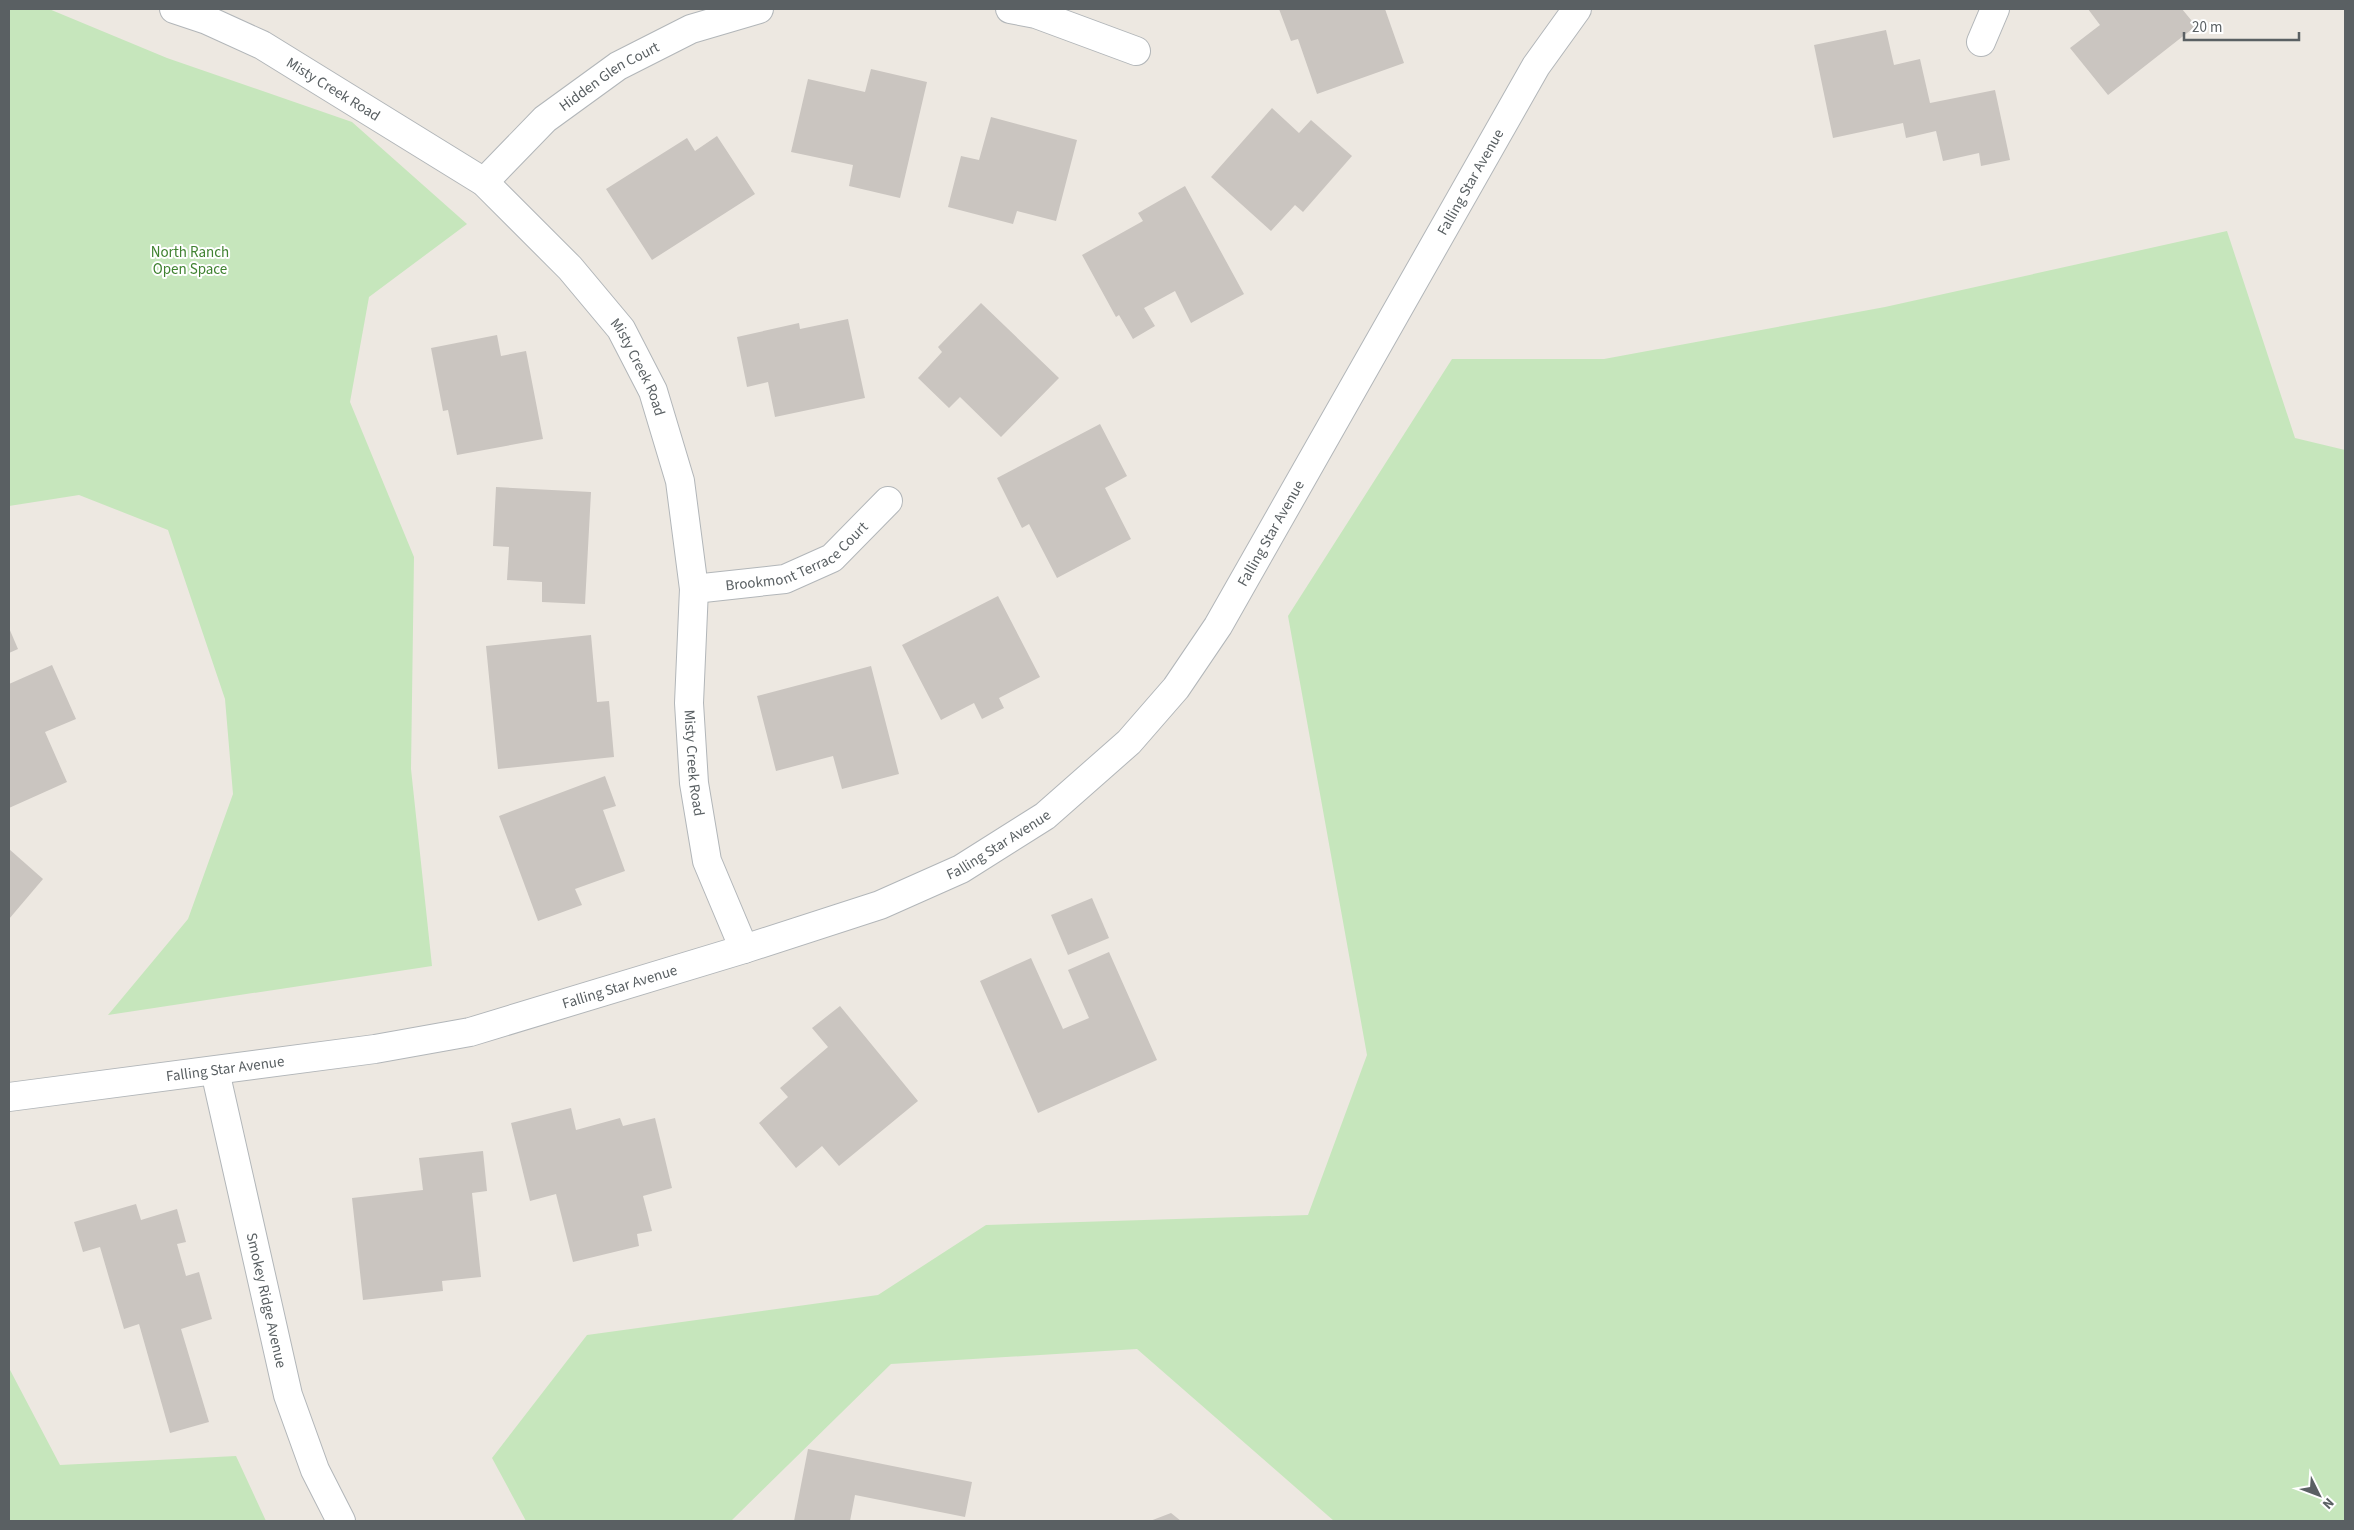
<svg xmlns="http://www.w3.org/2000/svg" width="2354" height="1530" viewBox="0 0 2354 1530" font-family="'Source Sans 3',sans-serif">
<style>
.green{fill:#c6e6bc}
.building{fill:#cac5c0}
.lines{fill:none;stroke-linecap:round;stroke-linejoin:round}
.minor-casing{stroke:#b2b6b9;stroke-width:30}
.minor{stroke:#fff;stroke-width:28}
.labels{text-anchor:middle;stroke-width:4;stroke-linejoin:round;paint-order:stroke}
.street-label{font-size:15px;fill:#5a6063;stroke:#fff}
.park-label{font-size:15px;fill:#408231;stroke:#fff}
</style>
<rect width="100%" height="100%" fill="#ede8e1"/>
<!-- green -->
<g class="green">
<path d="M9 9H49L167 58 352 122 467 224 369 297 350 402 414 557 411 769 432 966 108 1015 188 919 233 794 225 699 168 530 79 495 9 506Z"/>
<path d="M2227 231 2295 438 2345 450V1521H1334L1137 1349 891 1364 731 1521H526L492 1458 587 1335 878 1295 986 1225 1308 1215 1367 1055 1288 616 1452 359H1604L1885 307Z"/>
<path d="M9 1368 60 1465 236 1456 266 1521H9Z"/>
</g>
<!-- building -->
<g class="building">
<path d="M1279 9H1385L1404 63 1317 94 1298 39 1291 41Z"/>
<path d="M2088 9H2182L2196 26 2108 95 2070 48 2100 25Z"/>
<path d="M1886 30 1894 65 1920 59 1930 103 1995 90 2010 160 1981 166 1979 153 1943 161 1936 131 1906 138 1903 123 1833 138 1814 45Z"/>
<path d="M871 69 927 82 900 198 849 186 853 165 791 152 808 79 865 92Z"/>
<path d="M1272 108 1299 133 1311 120 1352 156 1303 212 1295 205 1271 231 1211 177Z"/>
<path d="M991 117 1077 140 1056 221 1017 211 1013 224 948 207 961 156 979 160Z"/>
<path d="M717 136 755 194 652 260 606 189 687 138 695 151Z"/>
<path d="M1185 186 1244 294 1191 323 1175 291 1144 308 1155 326 1133 339 1119 315 1116 317 1082 255 1143 221 1138 213Z"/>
<path d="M981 303 1059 378 1001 437 960 397 949 408 918 378 942 352 938 347Z"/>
<path d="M848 319 865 398 775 417 768 382 747 387 737 337 799 323 800 329Z"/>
<path d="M497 335 501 356 526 351 543 439 457 455 448 410 443 411 431 348Z"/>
<path d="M1100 424 1127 476 1105 488 1131 539 1057 578 1029 524 1022 528 997 478Z"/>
<path d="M496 487 591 492 585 604 542 602V582L507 580 509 547 493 546Z"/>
<path d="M998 596 1040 677 999 698 1004 708 982 719 974 703 941 720 902 645Z"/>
<path d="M9 628 18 649 9 653Z"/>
<path d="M591 635 597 702 609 701 614 757 498 769 486 646Z"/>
<path d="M52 665 76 719 45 732 67 782 9 808V684Z"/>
<path d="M871 666 899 774 842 789 833 756 776 771 757 696Z"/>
<path d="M605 776 616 806 603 810 625 871 575 889 582 905 538 921 499 816Z"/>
<path d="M9 849 43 879 9 919Z"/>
<path d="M1092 898 1109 938 1068 955 1051 915Z"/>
<path d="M1109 952 1157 1060 1038 1113 980 981 1031 958 1063 1029 1089 1018 1068 970Z"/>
<path d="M840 1006 918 1101 839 1166 822 1146 796 1168 759 1123 788 1097 780 1088 828 1047 812 1028Z"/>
<path d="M571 1108 576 1130 620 1118 623 1126 655 1118 672 1188 643 1196 652 1231 637 1234 639 1246 573 1262 556 1194 530 1201 511 1123Z"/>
<path d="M483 1151 487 1191 472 1193 481 1277 442 1281 443 1291 363 1300 352 1198 423 1190 419 1158Z"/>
<path d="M136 1204 141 1220 177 1209 186 1242 177 1244 186 1276 199 1272 212 1319 181 1329 209 1422 170 1433 139 1324 124 1329 100 1247 83 1252 74 1222Z"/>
<path d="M808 1449 972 1482 965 1517 855 1495 850 1521H794Z"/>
<path d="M1171 1513 1181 1521H1150Z"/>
</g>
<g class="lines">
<!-- minor casing -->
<g class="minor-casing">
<g id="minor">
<path id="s1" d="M174 9 207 20 262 45 484 182 570 268 621 329 653 391 680 481 694 589 689 703 694 783 707 861 744 949"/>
<path d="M1010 9 1036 14 1136 51"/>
<path d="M1981 42 1995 9"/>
<path id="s2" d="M484 182 545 119 618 66 691 29 759 9"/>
<path id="s3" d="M694 589 785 579 832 558 888 501"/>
<path id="s4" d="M215 1071 288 1395 315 1470 341 1521"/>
<path id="s5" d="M9 1097 375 1049 470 1032 744 949 880 905 961 869 1045 816 1129 742 1176 688 1218 626 1536 66 1577 9"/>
</g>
</g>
<!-- minor -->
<use href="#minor" class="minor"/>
</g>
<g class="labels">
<!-- street labels -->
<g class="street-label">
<text dy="5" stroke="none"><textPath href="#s2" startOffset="165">Hidden Glen Court</textPath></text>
<text dy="5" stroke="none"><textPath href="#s1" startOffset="179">Misty Creek Road</textPath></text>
<text dy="5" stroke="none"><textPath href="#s5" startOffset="1852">Falling Star Avenue</textPath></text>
<text dy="5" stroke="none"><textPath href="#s1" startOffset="599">Misty Creek Road</textPath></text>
<text dy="5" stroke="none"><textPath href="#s5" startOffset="1448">Falling Star Avenue</textPath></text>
<text dy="5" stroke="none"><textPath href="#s3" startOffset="111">Brookmont Terrace Court</textPath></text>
<text dy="5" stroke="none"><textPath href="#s1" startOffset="1004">Misty Creek Road</textPath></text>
<text dy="5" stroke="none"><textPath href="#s5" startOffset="1028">Falling Star Avenue</textPath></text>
<text dy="5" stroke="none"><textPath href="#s5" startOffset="622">Falling Star Avenue</textPath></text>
<text dy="5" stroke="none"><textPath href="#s5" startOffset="218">Falling Star Avenue</textPath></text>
<text dy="5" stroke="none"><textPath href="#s4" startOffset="235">Smokey Ridge Avenue</textPath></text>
</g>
<!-- park labels -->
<g class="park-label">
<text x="190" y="257">North Ranch<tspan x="190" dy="17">Open Space</tspan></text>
</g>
</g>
<!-- border -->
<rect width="2354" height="1530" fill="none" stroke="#5a6063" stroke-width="20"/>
<!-- north arrow -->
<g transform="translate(2319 1495) rotate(132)" stroke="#ffffff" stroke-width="4" paint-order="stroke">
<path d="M0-4L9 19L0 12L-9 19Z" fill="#5a6063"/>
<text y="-8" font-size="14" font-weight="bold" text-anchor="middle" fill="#5a6063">N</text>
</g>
<!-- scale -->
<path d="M2184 32v8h115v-8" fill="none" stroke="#5a6063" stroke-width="2.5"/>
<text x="2192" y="32" font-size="15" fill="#5a6063" stroke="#ffffff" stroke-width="4" paint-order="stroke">20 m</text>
</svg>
